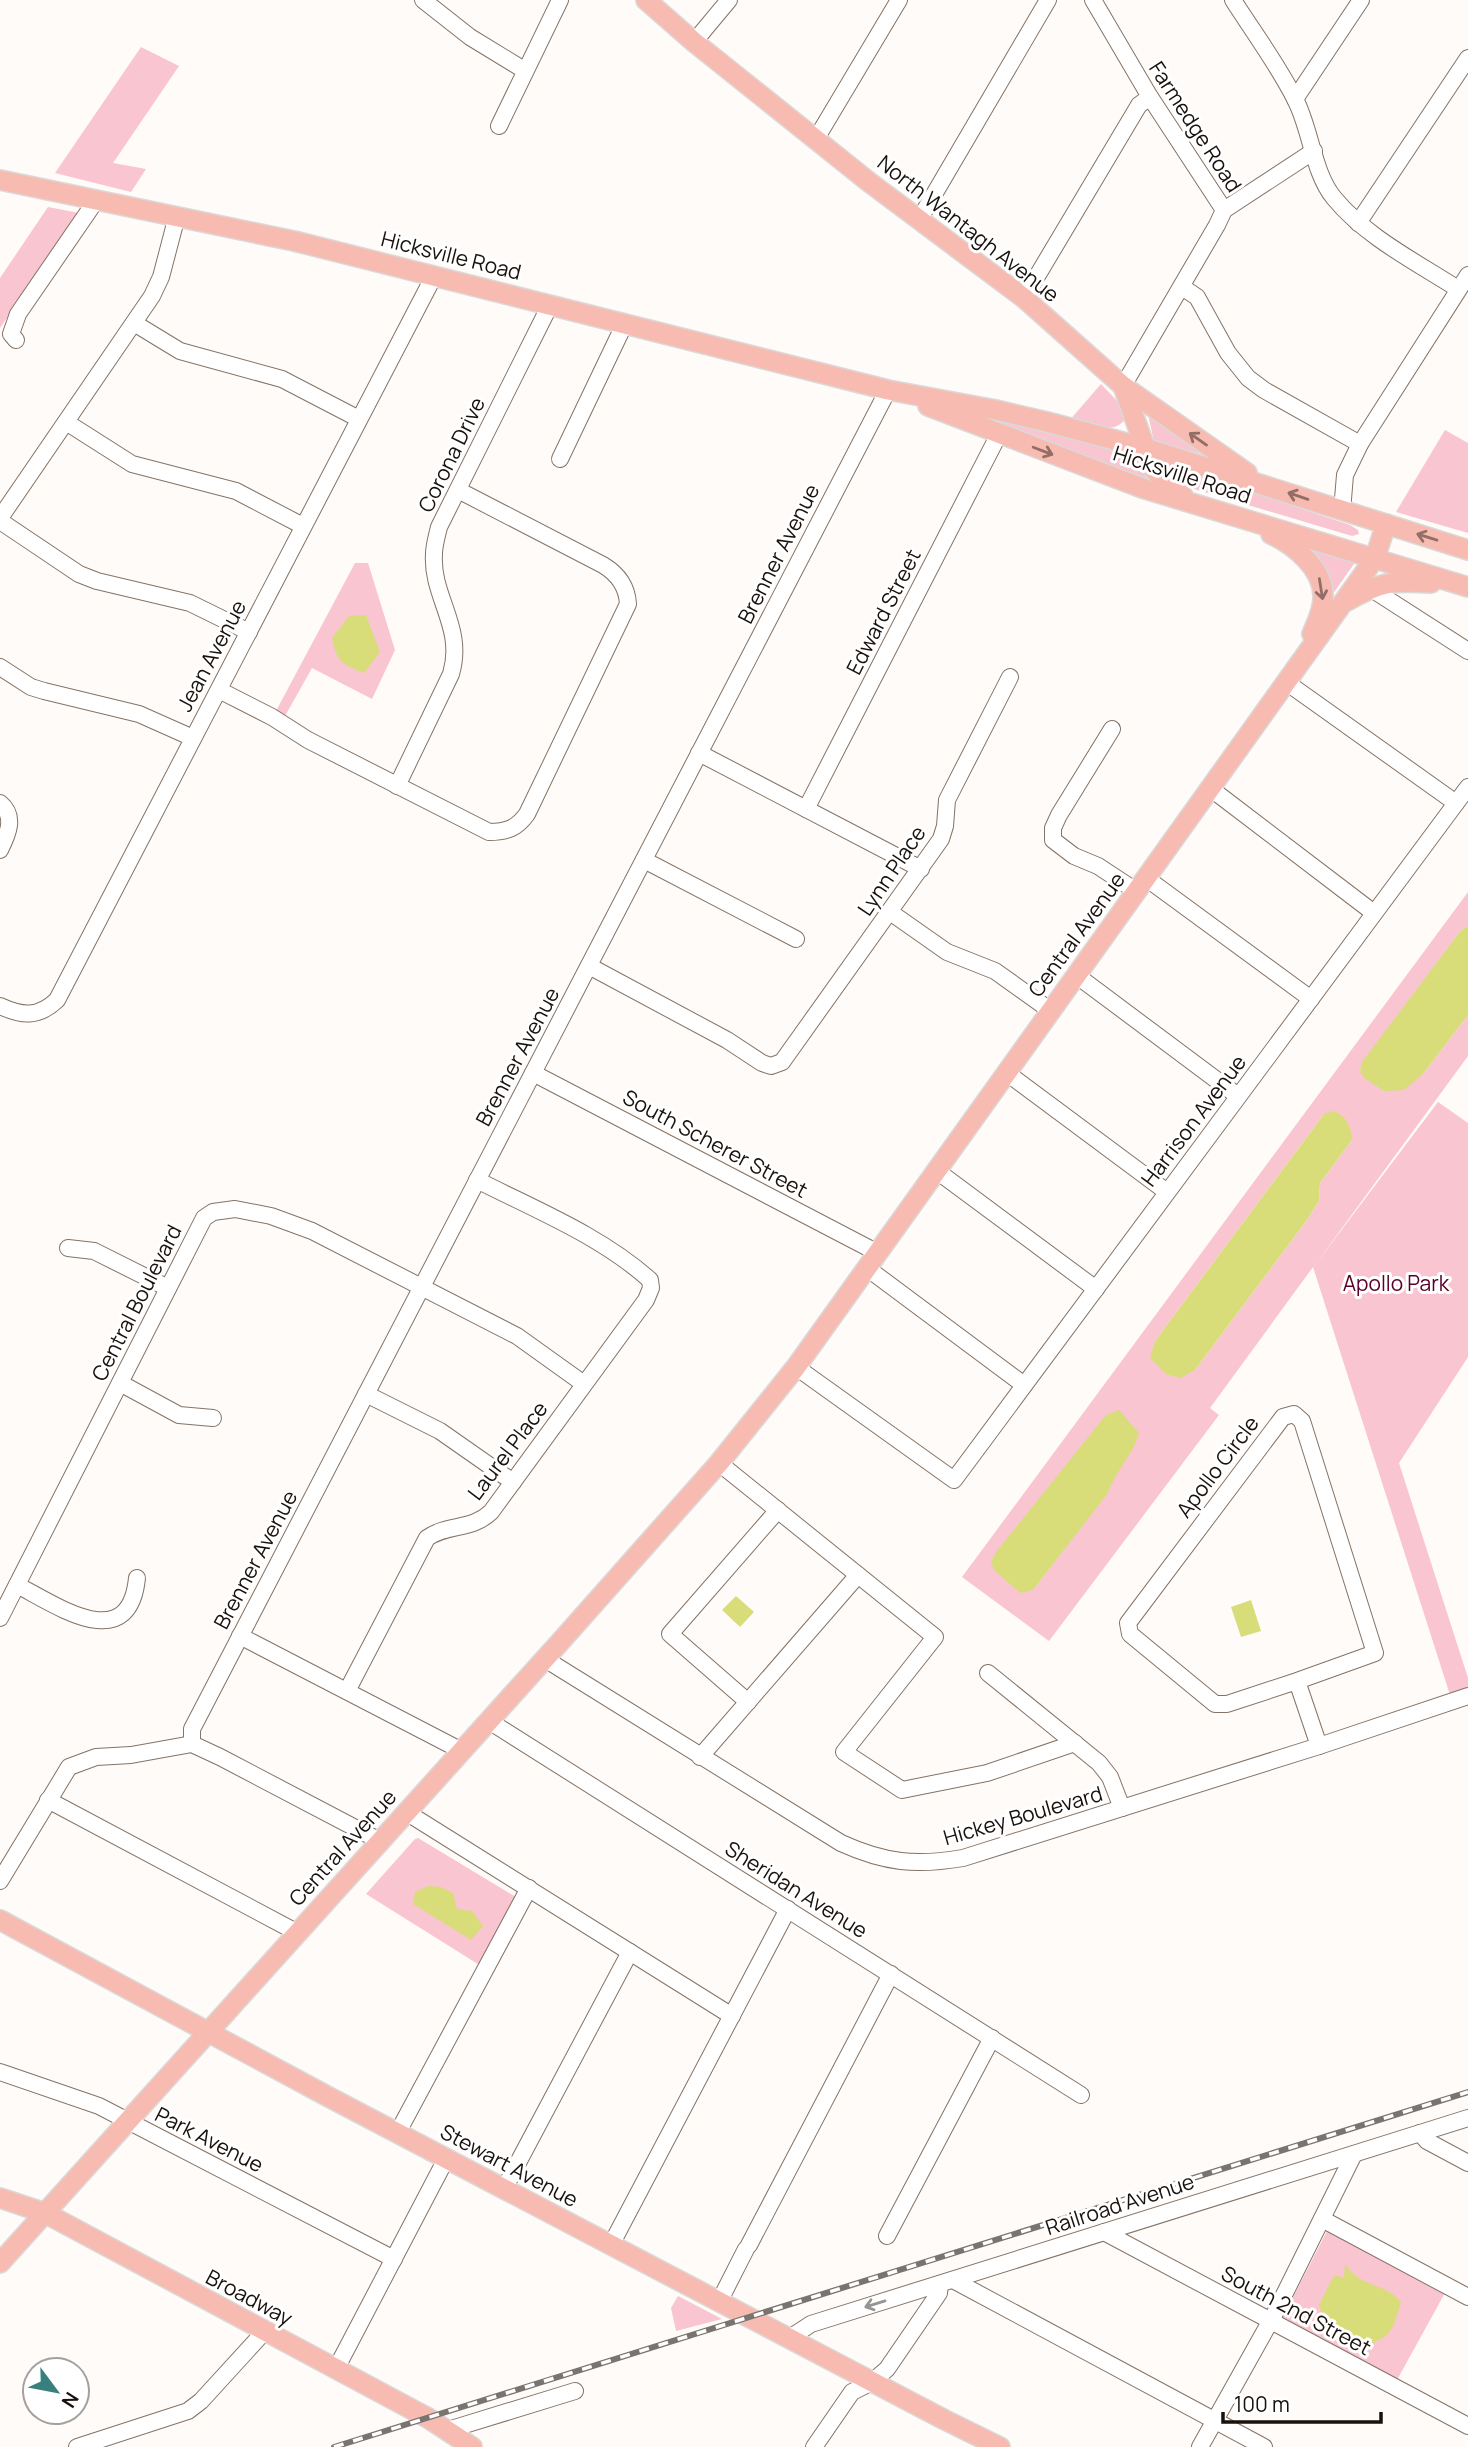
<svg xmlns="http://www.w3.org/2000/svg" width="1468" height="2447" viewBox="0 0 1468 2447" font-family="Manrope,sans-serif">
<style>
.green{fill:#f9c5d1;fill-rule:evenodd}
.water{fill:#d8dd7a}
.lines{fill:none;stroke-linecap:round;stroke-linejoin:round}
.minor-casing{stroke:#847366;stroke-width:18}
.major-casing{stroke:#dad9d8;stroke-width:22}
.minor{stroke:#fff;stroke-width:16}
.major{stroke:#f8bbb1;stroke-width:19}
.rail-casing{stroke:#797470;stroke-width:6}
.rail{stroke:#fff;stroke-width:3.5;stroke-dasharray:10;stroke-linecap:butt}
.oneway{stroke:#936e67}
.oneway2{stroke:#979492}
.labels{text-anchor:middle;stroke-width:6;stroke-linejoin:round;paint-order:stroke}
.street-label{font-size:21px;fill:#18110d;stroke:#fff}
.park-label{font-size:21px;fill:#580027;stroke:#fff}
</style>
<rect width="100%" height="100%" fill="#fffbf8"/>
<!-- green -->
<g class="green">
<path d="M141 47 179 66 113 163 146 169 131 192 55 173Z"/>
<path d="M48 207 79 213 0 328V278Z"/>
<path d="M1101 384 1124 408 1126 418C1114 437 1087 424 1069 421Z"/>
<path d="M981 413 1140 454 1154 482 1018 434Z"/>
<path d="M1148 414 1213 457 1154 442Z"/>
<path d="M1445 430 1468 443V533L1396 512Z"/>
<path d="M1163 462 1350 525 1358 530 1359 534 1352 536 1184 486 1167 472Z"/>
<path d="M1306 549 1356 561 1323 608Z"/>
<path d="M355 563H368L395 650 372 699 312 668 285 716 276 711Z"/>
<path d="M1468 892V926L1461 930 1363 1062 1360 1071 1423 1074 1468 1015V1056L1315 1265 1438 1102 1468 1123V1357L1399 1463 1468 1678V1692L1451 1698 1313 1267 1210 1408 1219 1415 1049 1641 962 1577ZM1324 1114 1352 1140 1320 1183 1319 1201 1307 1220 1195 1370 1155 1341ZM1136 1442 1114 1476 1107 1493 1033 1590Z"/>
<path d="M418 1838 516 1897 481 1966 366 1894 415 1839Z"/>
<path d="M1327 2231 1446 2291 1397 2380 1283 2317Z"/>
<path d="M678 2296 722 2319 676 2331 671 2308Z"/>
</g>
<!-- water -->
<g class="water">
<path d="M366 615 380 652 364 673C341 664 337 662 332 638L349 616Z"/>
<path d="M1468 926V1015L1423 1074 1404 1090 1384 1091 1364 1078 1360 1071 1362 1062 1461 930Z"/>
<path d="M1334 1111C1347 1117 1351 1126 1352 1140L1320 1183 1319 1201 1307 1220 1195 1370 1180 1378 1166 1374 1150 1358 1155 1341 1324 1114Z"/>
<path d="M1119 1410 1139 1433C1134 1453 1115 1472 1108 1493L1033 1590 1020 1593 994 1570 991 1562 996 1552 1106 1415Z"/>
<path d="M736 1596 754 1612 740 1627 722 1610Z"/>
<path d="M1251 1600 1261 1631 1241 1637 1231 1607Z"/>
<path d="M428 1886 441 1887 453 1893 457 1909 472 1911 483 1926 471 1940 413 1904 415 1892Z"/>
<path d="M1345 2264C1362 2289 1385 2282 1401 2302 1391 2335 1392 2335 1361 2348L1324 2321 1319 2305 1334 2275 1344 2278Z"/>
</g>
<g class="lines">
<!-- minor casing -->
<g class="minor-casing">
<g id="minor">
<path d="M423 0 470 37 524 70"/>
<path d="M1093 0 1150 97 1224 210 1217 225 1123 386"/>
<path d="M1233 0C1254 33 1278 65 1295 99 1311 129 1313 173 1334 198 1366 237 1416 262 1458 289"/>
<path d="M694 42 729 0"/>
<path d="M1295 99 1361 0"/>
<path d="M499 126 560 0"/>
<path d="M816 139 899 0"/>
<path d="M1224 210 1314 151"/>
<path d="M919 220 1048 0"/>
<path d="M1358 223 1468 58"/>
<path d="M1182 287 1197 297 1228 353 1248 378 1264 390 1360 444"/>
<path d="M1024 298 1139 105 1150 97"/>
<path d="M134 323 180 351 282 379 359 419"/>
<path d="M16 340 11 334 18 314 97 199"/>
<path d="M66 422 132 464 236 491 303 526"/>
<path d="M560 459 625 323"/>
<path d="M1342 511 1345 475 1360 444 1468 275"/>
<path d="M0 518 152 296 161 277 177 216"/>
<path d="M0 521 79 574 97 581 190 603 249 632"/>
<path d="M1370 588 1468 651"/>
<path d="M0 667 31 687 44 691 139 714 193 738"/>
<path d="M1286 682 1456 803"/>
<path d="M219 690 272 717 308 740 489 832C507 832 517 828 527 814L628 604C627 586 618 574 603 565L458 490"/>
<path d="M1112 729 1059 815 1053 828V840L1074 856 1098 866 1136 891"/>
<path d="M699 753 921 869"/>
<path d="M397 786 451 674C465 627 431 597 434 554 434 545 437 536 439 527L550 305"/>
<path d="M1210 788 1374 913"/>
<path d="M0 803C16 816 8 834 0 850"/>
<path d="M806 809 999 434"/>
<path d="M644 860 796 939"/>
<path d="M1146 878 1311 999"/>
<path d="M890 912 947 952 995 971 1051 1011"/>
<path d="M589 966 727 1040 762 1063 771 1066 782 1062 941 839 945 826 947 800 1010 677"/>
<path d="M1076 975 1238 1096"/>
<path d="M0 1006C22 1016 38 1018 57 1000L434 276"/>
<path d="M533 1073 878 1253"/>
<path d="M1007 1073 1167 1192"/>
<path d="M937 1171 1096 1289"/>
<path d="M68 1248 94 1251 168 1288"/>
<path d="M867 1268 1024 1385"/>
<path d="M796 1367 954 1480 1468 787"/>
<path d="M120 1383 179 1415 213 1418"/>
<path d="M366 1394 440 1431 513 1482"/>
<path d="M719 1463 935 1637 844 1752 902 1790 987 1773 1075 1743"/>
<path d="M17 1585C56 1605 129 1657 137 1578"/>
<path d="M0 1618 204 1218 213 1212 235 1209 271 1216 312 1231 517 1336 584 1384"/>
<path d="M240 1636 462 1751"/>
<path d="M545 1659 841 1843C885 1863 916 1866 963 1858L1319 1746 1468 1696"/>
<path d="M988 1673 1099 1763 1110 1777 1122 1808"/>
<path d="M1297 1681 1227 1704H1215L1130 1634 1128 1623 1283 1417 1294 1414 1302 1421 1375 1653 1297 1681 1319 1746"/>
<path d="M347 1691 427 1538C449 1523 471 1531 491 1512L646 1300 651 1288 650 1280C601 1236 536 1210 477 1180"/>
<path d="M748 1702 670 1634 778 1510"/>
<path d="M489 1721 1081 2095"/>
<path d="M192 1744V1729L888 390"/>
<path d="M700 1757 858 1575"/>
<path d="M48 1800 298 1933"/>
<path d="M406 1812 732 2016"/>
<path d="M0 1881 69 1767 96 1757 131 1755 192 1744 220 1757 380 1841"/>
<path d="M0 2072 99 2106 394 2259"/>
<path d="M398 2132 529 1888"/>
<path d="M1420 2133 1427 2141 1468 2163"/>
<path d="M504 2189 630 1952"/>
<path d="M1322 2219 1468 2297"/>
<path d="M1104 2232 1468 2426"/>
<path d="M887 2236 992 2038"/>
<path d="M611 2245 788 1909"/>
<path d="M749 2245 891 1974"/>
<path d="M953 2280 1264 2447"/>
<path d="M719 2302 746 2249"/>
<path d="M788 2339 811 2324 1468 2118"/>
<path d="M336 2369 446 2159"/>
<path d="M448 2430 575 2391"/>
<path d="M77 2447 188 2411 201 2401 264 2332"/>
<path d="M814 2447 852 2392 872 2382 887 2369 939 2293 940 2284"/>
<path d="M1200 2447 1275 2313 1354 2154"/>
</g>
</g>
<!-- major casing -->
<g class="major-casing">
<g id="major">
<path d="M646 0 694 42 869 182 1024 298 1123 386 1247 473"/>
<path d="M0 180 294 241 888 390 996 410 1047 422 1145 448 1468 550"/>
<path d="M1123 386 1152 467 1172 489 1183 496"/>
<path d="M928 406 1142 488 1468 587"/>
<path d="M1271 534C1294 545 1323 568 1323 596 1324 608 1317 622 1312 634"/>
<path d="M1347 601C1382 581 1392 581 1431 583"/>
<path d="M0 1920 325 2095 945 2420 1000 2447"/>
<path d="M0 2198 45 2213 428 2418 472 2447"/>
<path d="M0 2263 561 1641 719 1463 796 1367 1375 558 1386 524"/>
</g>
</g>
<!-- minor -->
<use href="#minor" class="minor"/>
<!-- major -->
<use href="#major" class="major"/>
<!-- rail casing -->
<g class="rail-casing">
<path id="rail" d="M334 2447 1468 2092"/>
</g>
<!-- rail -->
<use href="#rail" class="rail"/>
</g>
<!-- one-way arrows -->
<defs><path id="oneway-shaft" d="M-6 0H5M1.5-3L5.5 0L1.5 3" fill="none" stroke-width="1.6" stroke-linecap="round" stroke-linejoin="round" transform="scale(1.75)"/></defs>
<g class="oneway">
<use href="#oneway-shaft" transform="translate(1198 439) rotate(-145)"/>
<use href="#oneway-shaft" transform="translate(1043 451) rotate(21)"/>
<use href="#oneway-shaft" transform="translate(1298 496) rotate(-161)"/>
<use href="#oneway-shaft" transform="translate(1427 537) rotate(-163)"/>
<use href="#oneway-shaft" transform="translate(1321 589) rotate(81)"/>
</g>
<use class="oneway2" href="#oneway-shaft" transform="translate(875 2304) rotate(163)"/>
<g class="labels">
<!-- street labels -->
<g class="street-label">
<text transform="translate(1195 127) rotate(57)" y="7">Farmedge Road</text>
<text transform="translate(968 229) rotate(38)" y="7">North Wantagh Avenue</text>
<text transform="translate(451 256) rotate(14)" y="7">Hicksville Road</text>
<text transform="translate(452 455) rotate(-64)" y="7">Corona Drive</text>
<text transform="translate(1182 475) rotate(18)" y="7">Hicksville Road</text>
<text transform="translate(779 554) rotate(-63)" y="7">Brenner Avenue</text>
<text transform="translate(884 612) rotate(-63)" y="7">Edward Street</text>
<text transform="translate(212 656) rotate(-62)" y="7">Jean Avenue</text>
<text transform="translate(892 871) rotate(-56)" y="7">Lynn Place</text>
<text transform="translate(1077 935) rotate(-54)" y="7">Central Avenue</text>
<text transform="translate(518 1057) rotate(-62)" y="7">Brenner Avenue</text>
<text transform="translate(1194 1121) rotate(-53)" y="7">Harrison Avenue</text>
<text transform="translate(715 1144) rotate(28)" y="7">South Scherer Street</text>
<text transform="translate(137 1303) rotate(-63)" y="7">Central Boulevard</text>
<text transform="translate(508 1451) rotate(-53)" y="7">Laurel Place</text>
<text transform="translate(1218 1467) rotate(-53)" y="7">Apollo Circle</text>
<text transform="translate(256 1560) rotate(-62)" y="7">Brenner Avenue</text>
<text transform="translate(1023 1816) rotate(-16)" y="7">Hickey Boulevard</text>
<text transform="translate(343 1848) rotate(-48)" y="7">Central Avenue</text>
<text transform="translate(796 1890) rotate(32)" y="7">Sheridan Avenue</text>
<text transform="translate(209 2140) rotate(27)" y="7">Park Avenue</text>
<text transform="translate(509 2166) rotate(28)" y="7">Stewart Avenue</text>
<text transform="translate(1120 2205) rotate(-18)" y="7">Railroad Avenue</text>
<text transform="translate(249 2298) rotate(28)" y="7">Broadway</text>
<text transform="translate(1296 2311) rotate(28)" y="7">South 2nd Street</text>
</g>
<!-- park labels -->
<g class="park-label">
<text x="1396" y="1291">Apollo Park</text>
</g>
</g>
<!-- north arrow -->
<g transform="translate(56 2391) rotate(122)"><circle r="33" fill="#ffffff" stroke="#a3a09e" stroke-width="2"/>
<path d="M0-5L12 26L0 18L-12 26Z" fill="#38807e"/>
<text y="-10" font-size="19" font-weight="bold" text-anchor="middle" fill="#18110d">N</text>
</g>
<!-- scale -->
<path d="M1223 2412v10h158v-10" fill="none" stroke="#18110d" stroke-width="3.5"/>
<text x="1234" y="2412" font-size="21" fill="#18110d" stroke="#ffffff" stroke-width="5" paint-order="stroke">100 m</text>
</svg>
